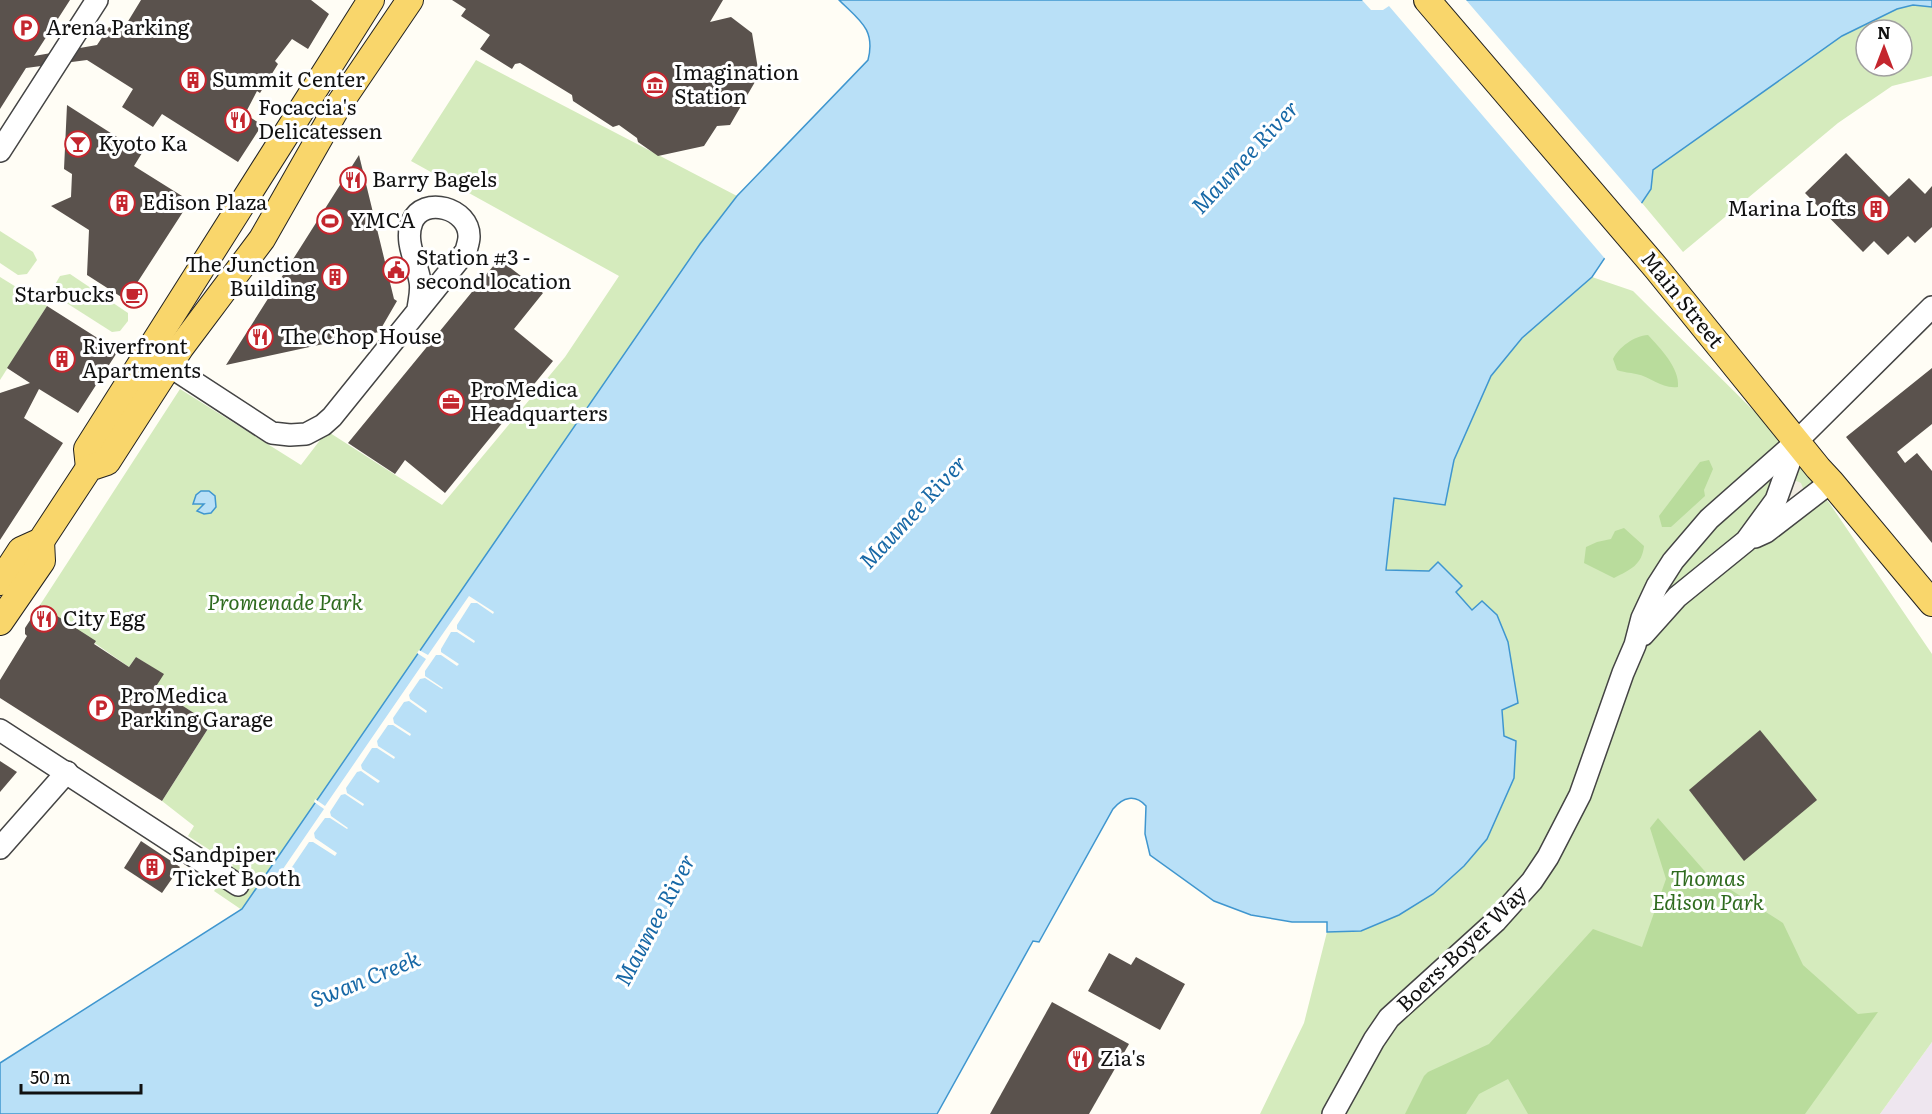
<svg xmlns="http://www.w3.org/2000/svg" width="1932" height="1114" viewBox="0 0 1932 1114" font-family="Literata,serif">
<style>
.industrial{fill:#eee6ef}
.green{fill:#d5ebbd;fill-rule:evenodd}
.forest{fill:#b9dc9c}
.plaza{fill:#f1ede2}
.water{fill:#b9e0f7;stroke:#3f96cf;stroke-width:1.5}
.pier{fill:#fffdf5}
.building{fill:#5a524d}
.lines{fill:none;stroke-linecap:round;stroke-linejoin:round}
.minor-casing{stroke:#444;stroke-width:24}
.major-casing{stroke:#222;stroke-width:28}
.minor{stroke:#fff;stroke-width:21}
.major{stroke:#f9d66b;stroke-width:26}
.labels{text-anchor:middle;stroke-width:6;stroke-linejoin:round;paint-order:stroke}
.poi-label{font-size:21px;fill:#111;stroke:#fff;text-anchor:start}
.street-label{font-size:21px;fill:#111;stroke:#fff}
.park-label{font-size:21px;font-style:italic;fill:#2f6b1f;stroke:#fff}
.water-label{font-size:22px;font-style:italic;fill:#1768a6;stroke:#fff}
</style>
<rect width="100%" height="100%" fill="#fffdf5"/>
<!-- industrial -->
<path class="industrial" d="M1932 1042V1114H1880Z"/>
<!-- green -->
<g class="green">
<path d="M1913 5 1932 7V76L1892 86 1838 123 1683 252 1642 203 1651 189 1653 170 1842 36 1897 9ZM1866 30H1902V66H1866Z"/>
<path d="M476 60 737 196 700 244 242 910 214 891 233 865 188 836 194 826 162 801 211 724 155 688 163 674 136 657 129 667 40 605 180 389 301 465 327 431 442 505 565 357 619 276 411 161Z"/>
<path d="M0 231 33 252 37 260 27 274 18 275 0 263Z"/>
<path d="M70 274 128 313V321L120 331 112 332 54 295 53 288 60 276Z"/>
<path d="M0 277 47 306 0 380Z"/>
<path d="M1592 277 1633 291 1758 415 1830 504 1932 654V1042L1880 1114H1260L1304 1023 1327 932 1362 931 1433 894 1464 866 1487 839 1504 736 1502 710 1518 702 1473 610 1456 592 1462 586 1438 562 1429 571 1386 570 1394 498 1445 505 1454 460 1491 376 1522 338Z"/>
</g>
<!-- forest -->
<g class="forest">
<path d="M1648 335C1660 348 1680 368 1678 387 1661 389 1652 377 1636 374 1629 372 1625 373 1617 370L1613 359C1619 347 1634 336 1648 335Z"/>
<path d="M1709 460 1713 469 1704 490 1705 496 1671 527H1662L1659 516 1700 462Z"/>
<path d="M1624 528 1644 546C1642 565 1630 570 1614 578L1584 563 1586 547 1597 542 1611 539 1615 531Z"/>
<path d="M1658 818 1709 876 1783 923 1803 965 1858 1014 1878 1012 1805 1114H1528L1508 1079 1479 1094 1466 1114H1405L1424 1076 1428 1072 1489 1044 1593 929 1642 947 1666 879 1650 828Z"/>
</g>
<!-- plaza -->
<path class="plaza" d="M1794 480 1801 483 1804 491 1781 508Z"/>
<!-- water -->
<g class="water">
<path d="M839 0H1932V7L1913 5 1897 9 1842 36 1653 170 1651 189 1592 277 1522 338 1491 376 1454 460 1445 505 1394 498 1386 570 1429 571 1438 562 1462 586 1456 592 1472 610 1482 601 1497 615 1508 642 1518 703 1502 710 1504 736 1516 741 1514 778 1487 839 1464 866 1433 894 1399 915 1361 931 1327 932V922H1292L1251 915 1214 901 1150 855 1145 834 1146 806C1135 794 1123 797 1113 809L1039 942 1033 941 937 1114H0V1063L242 909 700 244 737 196 868 60C876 29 859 20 839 0Z"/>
<path d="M201 491H209L215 496 216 507 211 513 204 514 197 511 204 504H193L196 495Z"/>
</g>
<!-- pier -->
<g class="pier">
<path d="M1362 0H1466L1644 206 1607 261 1389 6 1383 10H1371Z"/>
<path d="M469 596 494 612 493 614 477 603H471L457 625V629L475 641 474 643 457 632H451L441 649V652L459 664 457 666 441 655H436L425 671V676L443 688 442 689 425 678 420 679 409 695 410 699 427 711 426 713 409 701 404 702 393 718 394 723 411 734 410 736 393 725H388L377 741 378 746 395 757 394 759 377 748H372L361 765 362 769 380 781 378 783 361 771 357 772 346 788 347 793 364 804 363 806 345 794 341 795 330 812 331 816 348 828 347 829 330 818H325L314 833 315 838 337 853 335 856 313 842H309L288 873 283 869 324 809 314 802 315 799 325 806 426 659 417 653 419 650 428 655Z"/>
</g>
<!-- building -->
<g class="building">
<path d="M0 0H70L34 56 97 45 109 27 115 31 122 20 127 23 141 0H311L329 14 308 49 292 39 275 61 278 64 260 93 257 91 245 114 262 125 238 162 162 114 153 127 122 107 133 89 87 60 26 68 0 109Z"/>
<path d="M452 0H723L710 22 731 17 752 33 759 75 730 125 717 126 704 146 658 156 638 142 637 138 619 125 613 127 573 101 572 95 520 63 515 64 512 69 480 49 490 35 461 16 466 9Z"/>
<path d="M67 105 142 153 134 166 190 201 126 300 87 275 89 230 51 206 71 197 72 174 64 169Z"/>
<path d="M1846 153 1889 197 1909 178 1925 194 1932 186V227L1915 243 1908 236 1888 255 1874 241 1863 252 1805 193Z"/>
<path d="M359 155 394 299 397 301 379 332 226 365Z"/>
<path d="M499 259 543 293 514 329 553 361 445 493 405 460 395 474 348 443Z"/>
<path d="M47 306 118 351 78 413 39 389 24 418 63 443 0 540V393L30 383 7 368Z"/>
<path d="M1932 368V424L1897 452 1905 463 1917 453 1932 471V543L1846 437Z"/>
<path d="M40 605 96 641 94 644 129 667 136 657 164 674 155 688 211 724 162 801 0 698V680L27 636 25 634V628Z"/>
<path d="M1760 730 1817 800 1744 861 1689 790Z"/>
<path d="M0 761 17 772 0 792Z"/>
<path d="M141 841 180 867 162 893 124 868Z"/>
<path d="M1109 953 1131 965 1136 957 1185 984 1160 1030 1088 991Z"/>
<path d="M1052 1002 1129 1044 1089 1114H990Z"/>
</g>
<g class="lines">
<!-- minor casing -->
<g class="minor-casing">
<g id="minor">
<path d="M0 151 97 0"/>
<path d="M157 358 272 433 290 435 306 434 323 425 332 417 466 251C467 247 469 241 469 237 470 208 423 195 412 222 404 242 417 262 420 281 422 291 419 300 418 309"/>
<path d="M1755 537 1766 532 1831 482"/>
<path d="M1643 635 1677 597 1746 541 1776 500 1796 444"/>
<path d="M0 730 238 885"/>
<path d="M0 848 67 772"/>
<path d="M1333 1114 1374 1040 1389 1018 1496 921 1532 881 1548 857 1580 795 1623 673 1635 645 1642 618 1657 586 1673 561 1709 519 1796 442 1932 307"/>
</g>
</g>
<!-- major casing -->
<g class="major-casing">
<g id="major">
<path d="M1427 0 1657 269 1818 468 1831 482 1932 603"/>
<path d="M89 468 87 449 371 0"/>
<path d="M0 582 21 550 41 541 89 468 107 462 181 347 262 239 336 109 410 0"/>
<path d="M0 622 42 561 41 541"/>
</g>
</g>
<!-- minor -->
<use href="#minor" class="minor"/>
<!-- major -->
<use href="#major" class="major"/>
</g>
<!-- icons -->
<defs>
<g id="parking-ring" transform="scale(1.35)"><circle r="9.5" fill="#fff" stroke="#c4262e" stroke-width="1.5"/><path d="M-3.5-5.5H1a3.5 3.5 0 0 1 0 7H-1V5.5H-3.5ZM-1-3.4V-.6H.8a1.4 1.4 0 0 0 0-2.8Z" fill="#c4262e"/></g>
<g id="building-ring" transform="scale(1.35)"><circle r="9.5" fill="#fff" stroke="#c4262e" stroke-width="1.5"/><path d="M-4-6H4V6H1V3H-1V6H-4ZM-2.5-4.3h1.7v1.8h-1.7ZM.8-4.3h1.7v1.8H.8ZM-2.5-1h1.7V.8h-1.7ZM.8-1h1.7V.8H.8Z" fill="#c4262e"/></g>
<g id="museum-ring" transform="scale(1.35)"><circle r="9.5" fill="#fff" stroke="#c4262e" stroke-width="1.5"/><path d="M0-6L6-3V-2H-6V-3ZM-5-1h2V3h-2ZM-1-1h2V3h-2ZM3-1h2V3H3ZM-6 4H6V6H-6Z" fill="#c4262e"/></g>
<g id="restaurant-ring" transform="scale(1.35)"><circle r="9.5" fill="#fff" stroke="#c4262e" stroke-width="1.5"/><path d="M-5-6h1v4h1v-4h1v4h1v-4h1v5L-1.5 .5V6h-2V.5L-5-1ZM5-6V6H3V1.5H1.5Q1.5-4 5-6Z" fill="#c4262e"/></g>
<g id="bar-ring" transform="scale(1.35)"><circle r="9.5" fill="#fff" stroke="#c4262e" stroke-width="1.5"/><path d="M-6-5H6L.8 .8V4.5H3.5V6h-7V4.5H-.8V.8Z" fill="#c4262e"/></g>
<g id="stadium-ring" transform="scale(1.35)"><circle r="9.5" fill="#fff" stroke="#c4262e" stroke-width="1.5"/><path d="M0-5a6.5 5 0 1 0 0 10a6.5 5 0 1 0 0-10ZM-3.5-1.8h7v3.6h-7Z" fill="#c4262e"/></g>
<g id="civic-ring" transform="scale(1.35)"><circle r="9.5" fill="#fff" stroke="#c4262e" stroke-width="1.5"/><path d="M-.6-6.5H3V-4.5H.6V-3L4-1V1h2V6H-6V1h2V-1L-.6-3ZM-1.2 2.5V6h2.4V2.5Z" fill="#c4262e"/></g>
<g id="cafe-ring" transform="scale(1.35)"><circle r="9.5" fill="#fff" stroke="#c4262e" stroke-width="1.5"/><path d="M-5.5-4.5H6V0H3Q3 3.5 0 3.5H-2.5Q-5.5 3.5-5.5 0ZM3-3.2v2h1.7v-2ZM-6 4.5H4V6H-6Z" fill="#c4262e"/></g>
<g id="office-ring" transform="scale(1.35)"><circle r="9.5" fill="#fff" stroke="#c4262e" stroke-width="1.5"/><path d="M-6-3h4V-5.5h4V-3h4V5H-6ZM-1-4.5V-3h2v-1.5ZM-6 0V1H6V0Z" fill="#c4262e"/></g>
</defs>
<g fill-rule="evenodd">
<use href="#parking-ring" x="26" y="28"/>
<use href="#building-ring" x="193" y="80"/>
<use href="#museum-ring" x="655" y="85"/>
<use href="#restaurant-ring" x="238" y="120"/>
<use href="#bar-ring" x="78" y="144"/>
<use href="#restaurant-ring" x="353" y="180"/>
<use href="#building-ring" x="122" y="203"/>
<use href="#building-ring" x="1876" y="209"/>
<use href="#stadium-ring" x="330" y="221"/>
<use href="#civic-ring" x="396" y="270"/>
<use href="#building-ring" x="335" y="277"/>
<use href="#cafe-ring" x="134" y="295"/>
<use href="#restaurant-ring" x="260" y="337"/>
<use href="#building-ring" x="62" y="359"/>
<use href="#office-ring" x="451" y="402"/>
<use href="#restaurant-ring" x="44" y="619"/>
<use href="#parking-ring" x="101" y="708"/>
<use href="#building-ring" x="152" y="867"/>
<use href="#restaurant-ring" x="1080" y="1059"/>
</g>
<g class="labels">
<!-- poi labels -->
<g class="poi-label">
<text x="46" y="35">Arena Parking</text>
<text x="674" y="80">Imagination<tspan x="674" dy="24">Station</tspan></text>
<text x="212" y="87">Summit Center</text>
<text x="258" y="115">Focaccia's<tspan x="258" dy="24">Delicatessen</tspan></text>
<text x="98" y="151">Kyoto Ka</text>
<text x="372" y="187">Barry Bagels</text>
<text x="142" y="210">Edison Plaza</text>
<text x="1856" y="216" text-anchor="end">Marina Lofts</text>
<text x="350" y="228">YMCA</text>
<text x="416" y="265">Station #3 -<tspan x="416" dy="24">second location</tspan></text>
<text x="316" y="272" text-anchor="end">The Junction<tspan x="316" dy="24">Building</tspan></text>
<text x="114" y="302" text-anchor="end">Starbucks</text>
<text x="280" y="344">The Chop House</text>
<text x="82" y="354">Riverfront<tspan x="82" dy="24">Apartments</tspan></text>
<text x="470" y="397">ProMedica<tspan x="470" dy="24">Headquarters</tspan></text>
<text x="63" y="626">City Egg</text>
<text x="120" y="703">ProMedica<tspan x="120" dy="24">Parking Garage</tspan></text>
<text x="172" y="862">Sandpiper<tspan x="172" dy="24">Ticket Booth</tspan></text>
<text x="1100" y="1066">Zia's</text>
</g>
<!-- street labels -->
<g class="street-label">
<text transform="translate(1682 300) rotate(51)" y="7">Main Street</text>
<text transform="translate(1462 949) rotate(-44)" y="7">Boers-Boyer Way</text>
</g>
<!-- park labels -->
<g class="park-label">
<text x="285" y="610">Promenade Park</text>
<text x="1708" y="886">Thomas<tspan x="1708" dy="24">Edison Park</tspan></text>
</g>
<!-- water labels -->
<g class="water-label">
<text transform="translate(1245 157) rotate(-47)" y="8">Maumee River</text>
<text transform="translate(913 512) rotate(-47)" y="8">Maumee River</text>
<text transform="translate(655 920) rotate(-62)" y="8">Maumee River</text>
<text transform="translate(365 979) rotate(-22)" y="8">Swan Creek</text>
</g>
</g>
<!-- north arrow -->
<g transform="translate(1884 48)"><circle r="28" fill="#ffffff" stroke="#a0a0a0" stroke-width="1.5"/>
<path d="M0-4.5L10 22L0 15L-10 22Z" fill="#c4262e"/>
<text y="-9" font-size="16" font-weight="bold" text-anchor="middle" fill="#111111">N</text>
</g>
<!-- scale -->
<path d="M21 1084v9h120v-9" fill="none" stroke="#111111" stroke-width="3"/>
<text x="30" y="1084" font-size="18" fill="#111111" stroke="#ffffff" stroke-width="4.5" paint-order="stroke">50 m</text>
</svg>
